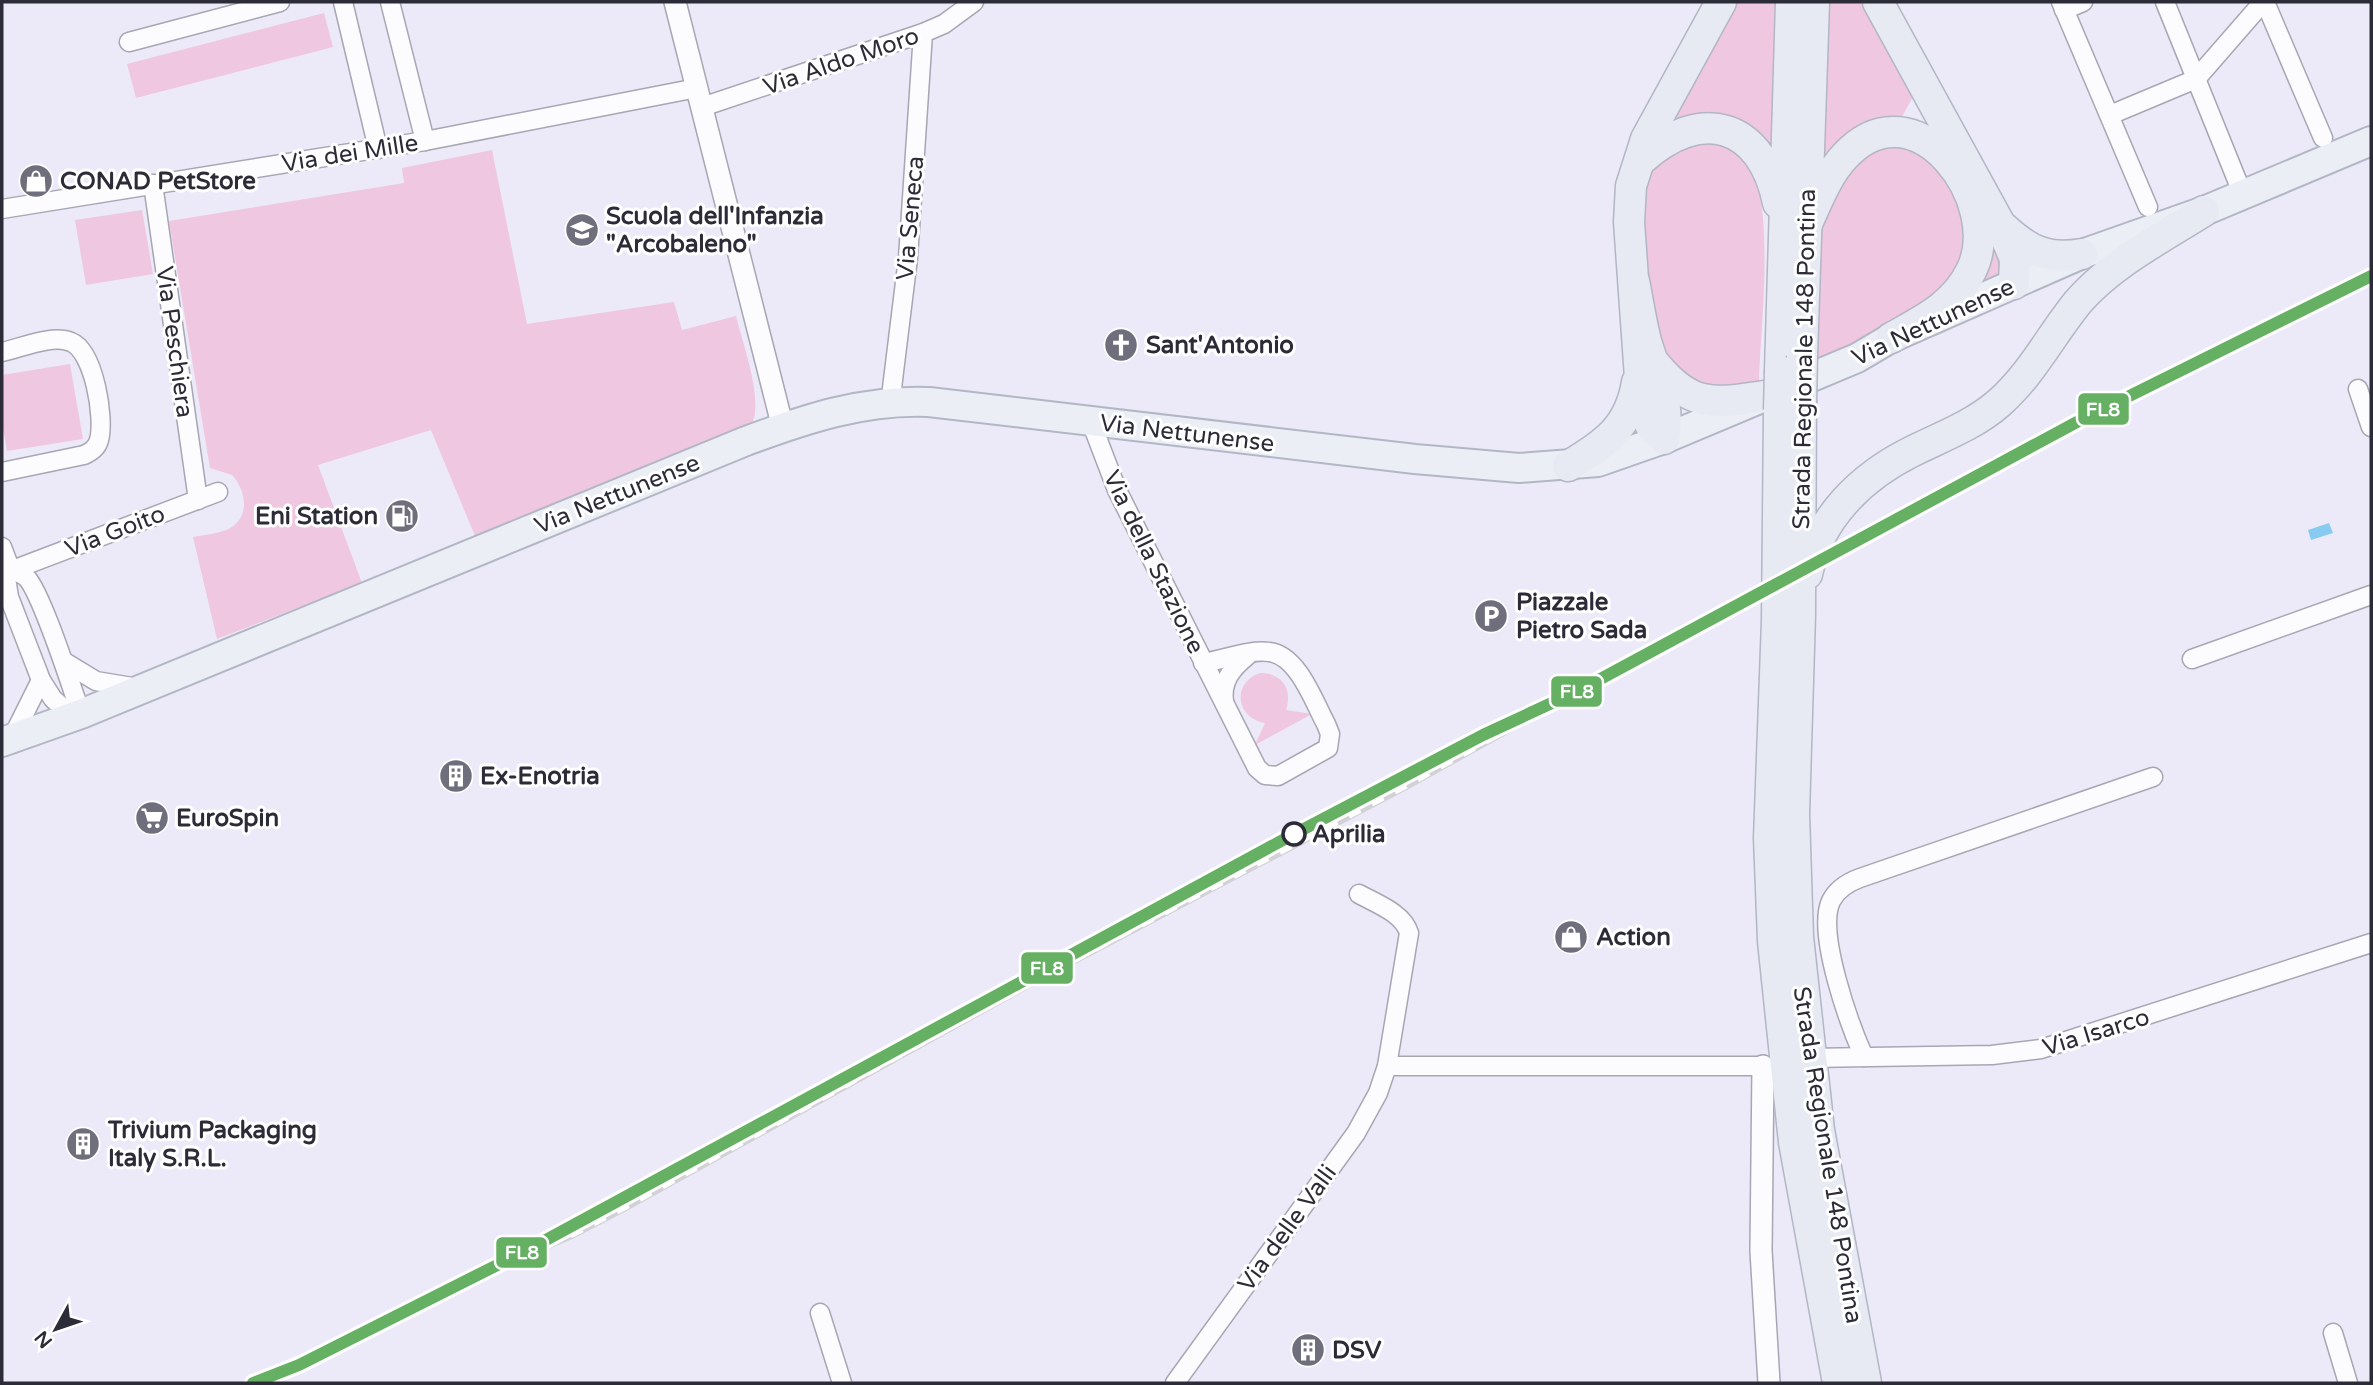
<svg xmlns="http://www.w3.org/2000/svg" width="2373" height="1385" viewBox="0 0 2373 1385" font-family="'Varela Round',sans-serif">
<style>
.green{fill:#f0c7e0}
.water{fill:#87cbf0}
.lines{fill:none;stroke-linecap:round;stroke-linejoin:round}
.minor-casing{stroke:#a7a6b3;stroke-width:21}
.tertiary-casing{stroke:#a7a6b3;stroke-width:24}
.primary-casing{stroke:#b3b6c5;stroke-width:32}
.trunk-casing{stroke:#b3b6c5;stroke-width:33}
.minor{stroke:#fcfcfe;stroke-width:18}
.tertiary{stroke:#fcfcfe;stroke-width:21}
.primary{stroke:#eceef5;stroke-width:28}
.trunk{stroke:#e7eaf2;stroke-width:30}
.rail-casing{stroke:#d2d2d6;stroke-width:7}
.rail{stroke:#fff;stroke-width:4.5;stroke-dasharray:13;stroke-linecap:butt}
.trunk-bridge-casing{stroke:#b3b6c5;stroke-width:33;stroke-linecap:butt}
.trunk-bridge{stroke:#e7eaf2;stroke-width:30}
.rail-1-casing{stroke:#fff;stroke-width:18}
.rail-1{stroke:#66b063;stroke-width:12}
.stop-dot{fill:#fff;stroke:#2c2b38;stroke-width:3.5}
.labels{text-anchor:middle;stroke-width:6;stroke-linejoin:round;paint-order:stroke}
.street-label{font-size:24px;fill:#2c2b38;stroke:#fff}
.poi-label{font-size:24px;font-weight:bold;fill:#2c2b38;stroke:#fff;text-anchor:start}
.stop-label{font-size:24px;font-weight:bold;fill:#2c2b38;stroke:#fff;text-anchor:start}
.line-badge{stroke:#fff;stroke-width:2.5}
.badge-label{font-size:19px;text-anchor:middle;font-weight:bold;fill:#fff}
</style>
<rect width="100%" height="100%" fill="#eceaf9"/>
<!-- green -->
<g class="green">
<path d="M1722 2H1779L1772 161 1663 126Z"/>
<path d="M1819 2H1866L1914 95 1899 122 1821 164Z"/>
<path d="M324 13 333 47 136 98 127 64Z"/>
<path d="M1704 137C1722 145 1737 151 1749 167 1776 204 1760 333 1759 382L1716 395 1672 367 1654 334 1638 215 1650 162Z"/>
<path d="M1899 139 1944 169 1966 222 1963 266 1915 316 1817 361 1819 222 1838 172Z"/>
<path d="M492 150 527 324 674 302 682 330 736 316C742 342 767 407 749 428L475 536 431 430 318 465 362 583 217 639 193 537C203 535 216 534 226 530 251 520 247 491 232 475L210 468 169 221 404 183 402 168Z"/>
<path d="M142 210 153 274 86 285 75 220Z"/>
<path d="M1986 230 2003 255 2002 274 1959 299Z"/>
<path d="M70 364 83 439 7 451 2 423V375Z"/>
<path d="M1260 673C1282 673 1293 689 1286 710L1312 714 1255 745 1265 723C1236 718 1231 683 1260 673Z"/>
</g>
<!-- water -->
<path class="water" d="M2329 523 2333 533 2311 540 2308 530Z"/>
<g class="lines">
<!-- minor casing -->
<g class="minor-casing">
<g id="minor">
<path d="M343 2 378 149"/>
<path d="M390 2 425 141"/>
<path d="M2061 2 2148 207"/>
<path d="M2165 2 2243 195"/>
<path d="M2265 2 2323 138"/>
<path d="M2064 10 2083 2"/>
<path d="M129 42 280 2"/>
<path d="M702 107 923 33 944 24 974 2"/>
<path d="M2110 115 2196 79 2263 2"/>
<path d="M153 184 198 500"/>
<path d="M2 209 425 141 697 88"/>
<path d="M2 352C21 348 52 334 71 342 94 351 105 418 99 440 97 448 91 452 84 455L2 472"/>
<path d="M2358 389 2371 427"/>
<path d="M897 402 892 388 908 258 923 33"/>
<path d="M1091 422 1117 490 1257 768 1265 775 1278 776 1328 748 1330 734 1326 724C1314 702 1298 655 1269 652 1250 649 1223 660 1203 663"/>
<path d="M2 547 11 571 6 578 9 597 41 680 53 699 74 717"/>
<path d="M11 571C16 572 22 574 26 577 42 593 72 689 81 714"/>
<path d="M2 574 218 492"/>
<path d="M2192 659 2371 595"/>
<path d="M63 661 96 681 138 688"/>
<path d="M1224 702C1221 681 1232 668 1248 655"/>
<path d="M12 738 41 680"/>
<path d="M1864 1057C1850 1026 1816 933 1831 901 1837 889 1849 882 1860 878L2153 777"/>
<path d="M1810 1058 1992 1055 2041 1049 2371 943"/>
<path d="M1387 1066H1763"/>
<path d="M820 1313 842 1383"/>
<path d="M2333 1333 2348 1383"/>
<path d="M1175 1383 1356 1133 1378 1093 1387 1066 1409 933C1403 913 1377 904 1359 894"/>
</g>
</g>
<!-- tertiary casing -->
<g class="tertiary-casing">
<g id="tertiary">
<path d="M675 2 783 428"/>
<path d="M1763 1066 1761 1251 1769 1383"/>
</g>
</g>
<!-- primary casing -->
<g class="primary-casing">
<path id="primary" d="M2 742 81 714 746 441C805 419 865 399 929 402L1415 459 1519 468 1598 462 1664 439 1857 358 1891 338 2082 254 2204 211 2371 141"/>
</g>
<!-- trunk casing -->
<g class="trunk-casing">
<g id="trunk">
<path d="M1878 2 2001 226 2015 259 2014 284"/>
<path d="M1641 160C1701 105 1762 123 1778 203"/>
<path d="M1806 226C1817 202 1827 175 1845 156 1915 80 2006 202 1971 271 1955 305 1923 320 1891 338"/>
<path d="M2004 228C2029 251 2048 260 2082 254"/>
<path d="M1634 281C1638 301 1641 322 1646 341 1656 374 1671 405 1664 439L1651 426 1642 406 1629 222 1631 186 1646 139 1721 2"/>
<path d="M1802 356 1814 2"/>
<path d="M1656 365C1691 407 1713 404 1764 396"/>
<path d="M1780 371 1791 2"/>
<path d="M1801 403 1800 615 1794 814 1798 937 1819 1130 1866 1383"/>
<path d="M1779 410 1777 621 1769 838 1773 941 1794 1142 1838 1383"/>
<path d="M1568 466C1605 444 1630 427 1637 382"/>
<path d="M1807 574C1819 518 1861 477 1911 452 1941 437 1974 425 1999 403 2032 374 2051 335 2078 302 2111 264 2161 238 2204 211"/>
</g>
</g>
<!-- minor -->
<use href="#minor" class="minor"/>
<!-- tertiary -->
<use href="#tertiary" class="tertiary"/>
<!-- primary -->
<use href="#primary" class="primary"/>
<!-- trunk -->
<use href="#trunk" class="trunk"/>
<!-- rail casing -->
<g class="rail-casing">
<path id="rail" d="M475 1276 573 1235 625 1208 1030 984 1407 786 1620 668"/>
</g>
<!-- rail -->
<use href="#rail" class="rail"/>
<!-- trunk-bridge casing -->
<g class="trunk-bridge-casing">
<g id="trunk-bridge">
<path d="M1801 403 1802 356"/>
<path d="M1779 410 1780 371"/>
</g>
</g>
<!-- trunk-bridge -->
<use href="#trunk-bridge" class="trunk-bridge"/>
<!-- rail-1 casing -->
<g class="rail-1-casing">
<path id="rail-1" d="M253 1383 299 1365 533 1247 1281 841 1483 735 1580 690 2077 422 2371 276"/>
</g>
<!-- rail-1 -->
<use href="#rail-1" class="rail-1"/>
</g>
<!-- icons -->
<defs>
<g id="shop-disc" transform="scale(1.75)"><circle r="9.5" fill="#6f6e7c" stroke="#fff"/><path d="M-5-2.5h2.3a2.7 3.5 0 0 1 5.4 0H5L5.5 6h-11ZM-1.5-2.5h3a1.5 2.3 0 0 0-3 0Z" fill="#fff"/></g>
<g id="school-disc" transform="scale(1.75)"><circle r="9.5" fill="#6f6e7c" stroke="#fff"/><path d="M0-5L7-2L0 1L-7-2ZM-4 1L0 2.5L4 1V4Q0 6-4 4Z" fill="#fff"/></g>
<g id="church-disc" transform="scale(1.75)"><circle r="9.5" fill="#6f6e7c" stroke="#fff"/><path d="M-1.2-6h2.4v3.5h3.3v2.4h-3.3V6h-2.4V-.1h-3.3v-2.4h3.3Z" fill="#fff"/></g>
<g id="fuel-disc" transform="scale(1.75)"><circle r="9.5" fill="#6f6e7c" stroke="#fff"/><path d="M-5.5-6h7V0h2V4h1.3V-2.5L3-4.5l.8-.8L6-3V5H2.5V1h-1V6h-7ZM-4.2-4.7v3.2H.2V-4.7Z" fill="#fff"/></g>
<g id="parking-disc" transform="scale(1.75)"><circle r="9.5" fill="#6f6e7c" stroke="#fff"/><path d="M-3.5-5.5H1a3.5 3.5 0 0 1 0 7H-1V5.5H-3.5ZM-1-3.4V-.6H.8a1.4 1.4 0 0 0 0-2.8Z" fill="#fff"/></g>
<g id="building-disc" transform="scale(1.75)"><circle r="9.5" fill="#6f6e7c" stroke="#fff"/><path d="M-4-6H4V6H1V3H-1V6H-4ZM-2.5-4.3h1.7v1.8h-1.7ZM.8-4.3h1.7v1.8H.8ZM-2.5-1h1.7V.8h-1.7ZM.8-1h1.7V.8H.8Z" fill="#fff"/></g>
<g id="supermarket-disc" transform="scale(1.75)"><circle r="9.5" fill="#6f6e7c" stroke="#fff"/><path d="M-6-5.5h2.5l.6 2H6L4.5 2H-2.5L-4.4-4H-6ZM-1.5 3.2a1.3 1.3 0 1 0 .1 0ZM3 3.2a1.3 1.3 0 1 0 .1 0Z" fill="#fff"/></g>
</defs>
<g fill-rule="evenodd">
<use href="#shop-disc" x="36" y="181"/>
<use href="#school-disc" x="582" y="230"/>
<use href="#church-disc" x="1121" y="345"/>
<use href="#fuel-disc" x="402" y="516"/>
<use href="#parking-disc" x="1491" y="616"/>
<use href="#building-disc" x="456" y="776"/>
<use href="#supermarket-disc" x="152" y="818"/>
<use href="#shop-disc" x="1571" y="937"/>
<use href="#building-disc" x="83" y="1144"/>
<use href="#building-disc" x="1308" y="1350"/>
</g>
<!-- markers -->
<circle class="stop-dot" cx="1294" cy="834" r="11"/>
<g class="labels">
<!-- street labels -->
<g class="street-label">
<text transform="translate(841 61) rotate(-19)" y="8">Via Aldo Moro</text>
<text transform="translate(350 153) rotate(-9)" y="8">Via dei Mille</text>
<text transform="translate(910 218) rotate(-85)" y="8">Via Seneca</text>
<text transform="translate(1933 322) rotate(-25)" y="8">Via Nettunense</text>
<text transform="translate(175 342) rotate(82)" y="8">Via Peschiera</text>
<text transform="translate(1804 359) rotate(-89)" y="8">Strada Regionale 148 Pontina</text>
<text transform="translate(1187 433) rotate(7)" y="8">Via Nettunense</text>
<text transform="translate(617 494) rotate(-22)" y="8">Via Nettunense</text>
<text transform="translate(115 531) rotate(-21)" y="8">Via Goito</text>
<text transform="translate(1154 562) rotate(64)" y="8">Via della Stazione</text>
<text transform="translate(2096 1032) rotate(-17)" y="8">Via Isarco</text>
<text transform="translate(1828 1155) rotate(81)" y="8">Strada Regionale 148 Pontina</text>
<text transform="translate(1287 1228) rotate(-54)" y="8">Via delle Valli</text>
</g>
<!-- poi labels -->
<g class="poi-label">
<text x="60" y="189">CONAD PetStore</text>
<text x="606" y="224">Scuola dell'Infanzia<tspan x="606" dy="28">"Arcobaleno"</tspan></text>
<text x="1146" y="353">Sant'Antonio</text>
<text x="378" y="524" text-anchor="end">Eni Station</text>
<text x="1516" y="610">Piazzale<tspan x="1516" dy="28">Pietro Sada</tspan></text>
<text x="480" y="784">Ex-Enotria</text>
<text x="176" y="826">EuroSpin</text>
<text x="1596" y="945">Action</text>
<text x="108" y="1138">Trivium Packaging<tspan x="108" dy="28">Italy S.R.L.</tspan></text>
<text x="1332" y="1358">DSV</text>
</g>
<!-- stop labels -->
<g class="stop-label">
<text x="1312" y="842">Aprilia</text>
</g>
</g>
<g class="line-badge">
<rect x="2077" y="392" width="53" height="34" rx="7" fill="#66b063"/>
<rect x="1550" y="675" width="53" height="33" rx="7" fill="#66b063"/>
<rect x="1020" y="951" width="54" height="34" rx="7" fill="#66b063"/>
<rect x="495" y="1236" width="53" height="33" rx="7" fill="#66b063"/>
</g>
<g class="badge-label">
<text x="2103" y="416">FL8</text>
<text x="1577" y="698">FL8</text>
<text x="1047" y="975">FL8</text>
<text x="522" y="1259">FL8</text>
</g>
<!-- border -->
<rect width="2373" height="1385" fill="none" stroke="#2c2b38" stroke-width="7"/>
<!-- north arrow -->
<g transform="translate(56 1329) rotate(230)" stroke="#ffffff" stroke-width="5" paint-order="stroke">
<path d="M0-5L12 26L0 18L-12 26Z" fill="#2c2b38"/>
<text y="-10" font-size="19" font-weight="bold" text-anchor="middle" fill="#2c2b38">N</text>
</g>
</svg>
